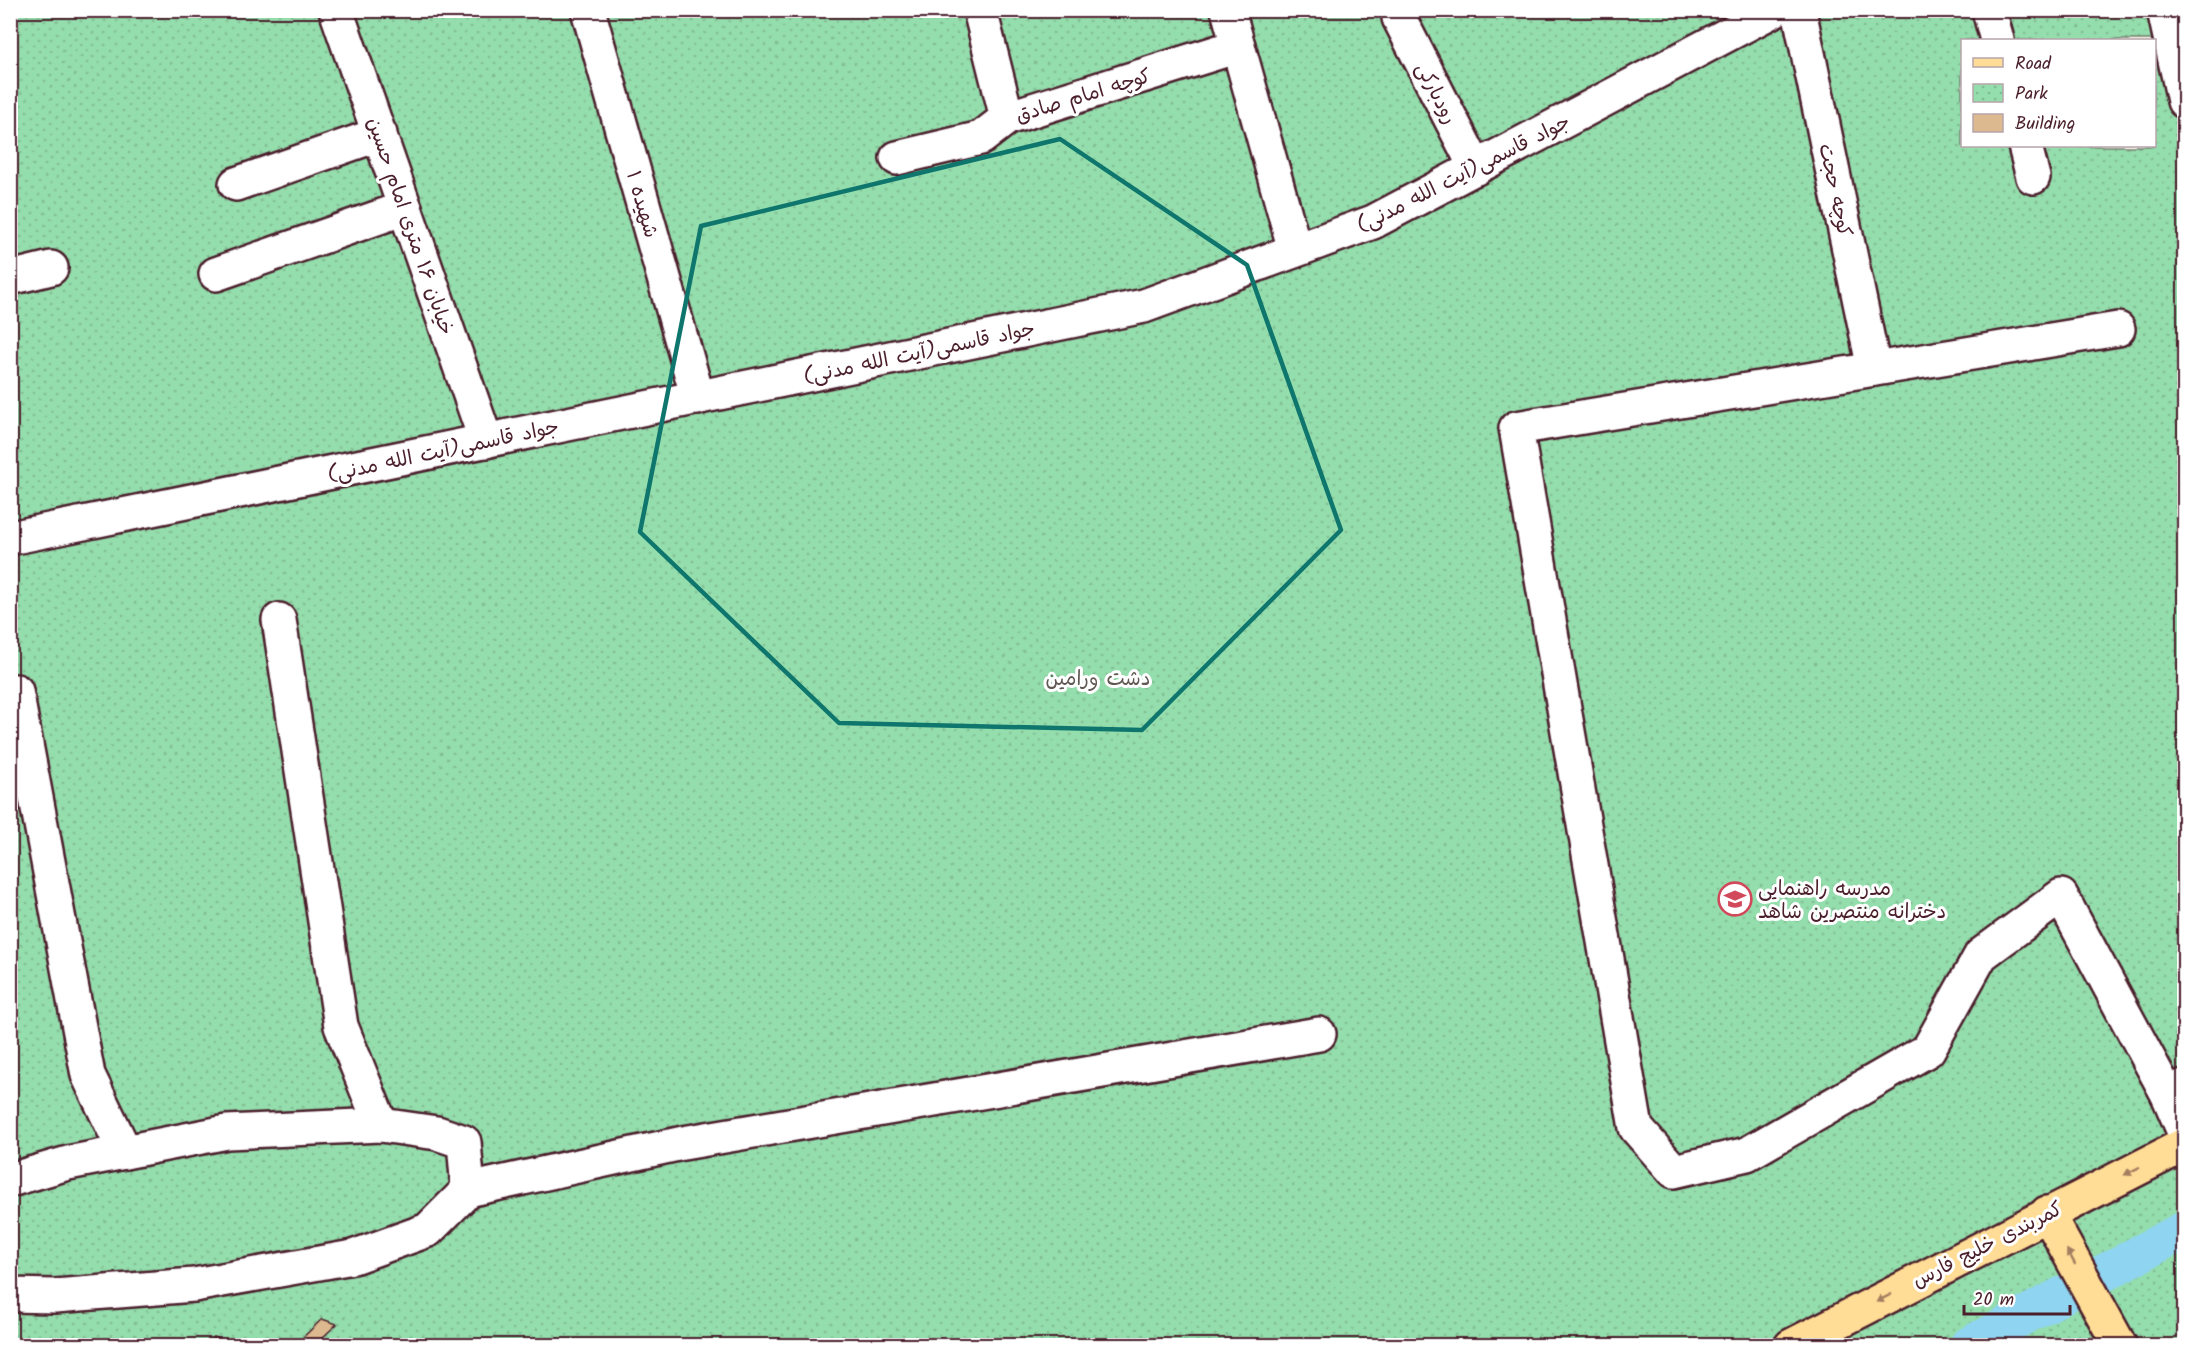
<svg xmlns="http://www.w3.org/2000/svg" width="2195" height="1356" viewBox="0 0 2195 1356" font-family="Kalam,'Playpen Sans Arabic',sans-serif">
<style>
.park{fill:url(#park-dots);stroke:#6f7e6c;stroke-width:1.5;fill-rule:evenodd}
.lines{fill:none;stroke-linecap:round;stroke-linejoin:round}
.canal{stroke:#8fd4f0;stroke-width:38}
.building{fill:#dcb98e;stroke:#4a1f2b;stroke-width:1.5}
.minor-casing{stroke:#4a1f2b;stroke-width:38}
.major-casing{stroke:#4a1f2b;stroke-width:38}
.minor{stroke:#fff;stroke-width:33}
.major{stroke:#ffdd96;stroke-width:33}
.oneway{fill:#a47e60}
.marked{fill:none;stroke:#0f766e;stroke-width:4.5;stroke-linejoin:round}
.labels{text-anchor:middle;stroke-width:6;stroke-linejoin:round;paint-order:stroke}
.street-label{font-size:20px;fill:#4a1f2b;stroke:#fff}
.park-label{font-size:20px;fill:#605852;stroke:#fff}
.poi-label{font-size:20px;fill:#4a1f2b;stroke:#fff;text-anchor:start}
</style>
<defs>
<pattern id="park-dots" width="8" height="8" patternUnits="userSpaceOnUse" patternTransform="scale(1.5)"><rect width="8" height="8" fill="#94ddac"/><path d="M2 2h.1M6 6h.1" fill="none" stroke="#81bd94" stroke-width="1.8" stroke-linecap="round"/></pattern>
</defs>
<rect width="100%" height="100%" fill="#f8f1e8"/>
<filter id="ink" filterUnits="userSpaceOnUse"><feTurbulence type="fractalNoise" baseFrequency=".0167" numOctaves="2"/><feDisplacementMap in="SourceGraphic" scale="12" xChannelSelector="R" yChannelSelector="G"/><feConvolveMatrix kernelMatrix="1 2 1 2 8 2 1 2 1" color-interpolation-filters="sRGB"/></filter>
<g filter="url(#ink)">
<!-- park -->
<path class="park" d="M10 11H2184V1345H11ZM1962 40H2154V146H1962Z"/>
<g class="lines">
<!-- canal -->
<path class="canal" d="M1968 1346 2184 1230"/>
</g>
<!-- building -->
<g class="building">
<path d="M322 1319 337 1324 322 1338 337 1346H294Z"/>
<path d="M214 1337 236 1346H207Z"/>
</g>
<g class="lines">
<!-- minor casing -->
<g class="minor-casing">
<g id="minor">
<path d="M336 10 486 441"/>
<path d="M588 10 698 398"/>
<path d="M980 10 1007 118"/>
<path d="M1228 10 1295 250"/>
<path d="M1799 10 1874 369"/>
<path d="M1989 10 1997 40"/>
<path d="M2164 10 2184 101"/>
<path d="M1399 18 1476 168"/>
<path d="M2025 146 2033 177"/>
<path d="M897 158 981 138 1007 118 1238 46"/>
<path d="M236 184 380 134"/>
<path d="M216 274 405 208"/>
<path d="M10 278 51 268"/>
<path d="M2118 329 1516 428 1636 1128 1674 1171 1747 1154 1928 1050 1981 955 2061 896 2168 1095"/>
<path d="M10 538 1144 306 1373 222 1774 10"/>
<path d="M279 620 341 1026 381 1125"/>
<path d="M16 691 88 1075 125 1152"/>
<path d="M2184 1086 2168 1095 2184 1132"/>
<path d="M10 1180 68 1163 227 1132 381 1125 437 1133 464 1142 468 1190 428 1230 353 1257 194 1285 55 1296 10 1295"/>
<path d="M468 1190 683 1143 1319 1034"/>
</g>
</g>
<!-- major casing -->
<g class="major-casing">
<g id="major">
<path d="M2047 1213 2120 1346"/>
<path d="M1791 1346 2184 1145"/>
</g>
</g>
<!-- minor -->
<use href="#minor" class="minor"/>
<!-- major -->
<use href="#major" class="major"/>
</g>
<!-- one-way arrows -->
<defs><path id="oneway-solid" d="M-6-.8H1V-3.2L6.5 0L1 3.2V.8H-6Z" transform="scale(1.5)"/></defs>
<g class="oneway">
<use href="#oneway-solid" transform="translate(2132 1171) rotate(153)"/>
<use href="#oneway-solid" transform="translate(2071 1257) rotate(-119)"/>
<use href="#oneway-solid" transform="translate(1884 1298) rotate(153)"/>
</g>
</g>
<!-- marked area -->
<path class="marked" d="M1060 139 1247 265 1341 530 1142 730 839 723 640 532 701 226Z"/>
<!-- icons -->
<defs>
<g id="school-ring" transform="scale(1.725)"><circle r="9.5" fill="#fff" stroke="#d1495b" stroke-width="1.5"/><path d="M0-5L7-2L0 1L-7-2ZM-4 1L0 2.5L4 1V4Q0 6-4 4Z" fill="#d1495b"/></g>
</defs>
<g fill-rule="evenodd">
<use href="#school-ring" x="1735" y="899"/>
</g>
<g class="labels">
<!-- street labels -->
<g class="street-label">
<text transform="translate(1437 93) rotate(63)" y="7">رودبارکی</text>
<text transform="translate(1083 95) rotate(-17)" y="7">کوچه امام صادق</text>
<text transform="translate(1463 173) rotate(-27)" y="7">جواد قاسمی(آیت الله مدنی)</text>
<text transform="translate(1836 190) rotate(78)" y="7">کوچه حجت</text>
<text transform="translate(643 204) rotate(74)" y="7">شهیده ۱</text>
<text transform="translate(411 226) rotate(71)" y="7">خیابان ۱۶ متری امام حسین</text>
<text transform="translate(919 352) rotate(-12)" y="7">جواد قاسمی(آیت الله مدنی)</text>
<text transform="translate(443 450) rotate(-12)" y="7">جواد قاسمی(آیت الله مدنی)</text>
<text transform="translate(1987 1244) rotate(-27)" y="7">کمربندی خلیج فارس</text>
</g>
<!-- park labels -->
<g class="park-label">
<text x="1098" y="685">دشت ورامین</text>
</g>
<!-- poi labels -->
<g class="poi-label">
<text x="1758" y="895">مدرسه راهنمایی<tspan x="1758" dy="23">دخترانه منتصرین شاهد</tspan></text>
</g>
</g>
<!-- margin -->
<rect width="2195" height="1356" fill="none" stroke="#fff" stroke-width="36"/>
<rect x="18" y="18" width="2159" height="1320" fill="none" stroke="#4a1f2b" stroke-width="2" filter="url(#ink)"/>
<!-- legend -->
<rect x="1961" y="39" width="195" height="108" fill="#ffffff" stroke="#b7a5aa" stroke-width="1.5"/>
<rect x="1973" y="58" width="30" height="9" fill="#ffdd96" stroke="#b7a5aa" stroke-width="1.5"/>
<text x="2015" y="69" font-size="18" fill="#4a1f2b">Road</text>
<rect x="1973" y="84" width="30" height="18" fill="url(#park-dots)" stroke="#b7a5aa" stroke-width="1.5"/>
<text x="2015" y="99" font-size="18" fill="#4a1f2b">Park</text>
<rect x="1973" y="114" width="30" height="18" fill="#dcb98e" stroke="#b7a5aa" stroke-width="1.5"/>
<text x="2015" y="129" font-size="18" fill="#4a1f2b">Building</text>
<!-- scale -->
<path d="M1964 1305v9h106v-9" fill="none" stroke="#4a1f2b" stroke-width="3"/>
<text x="1973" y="1305" font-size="18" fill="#4a1f2b" stroke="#ffffff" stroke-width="4.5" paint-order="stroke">20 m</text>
</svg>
